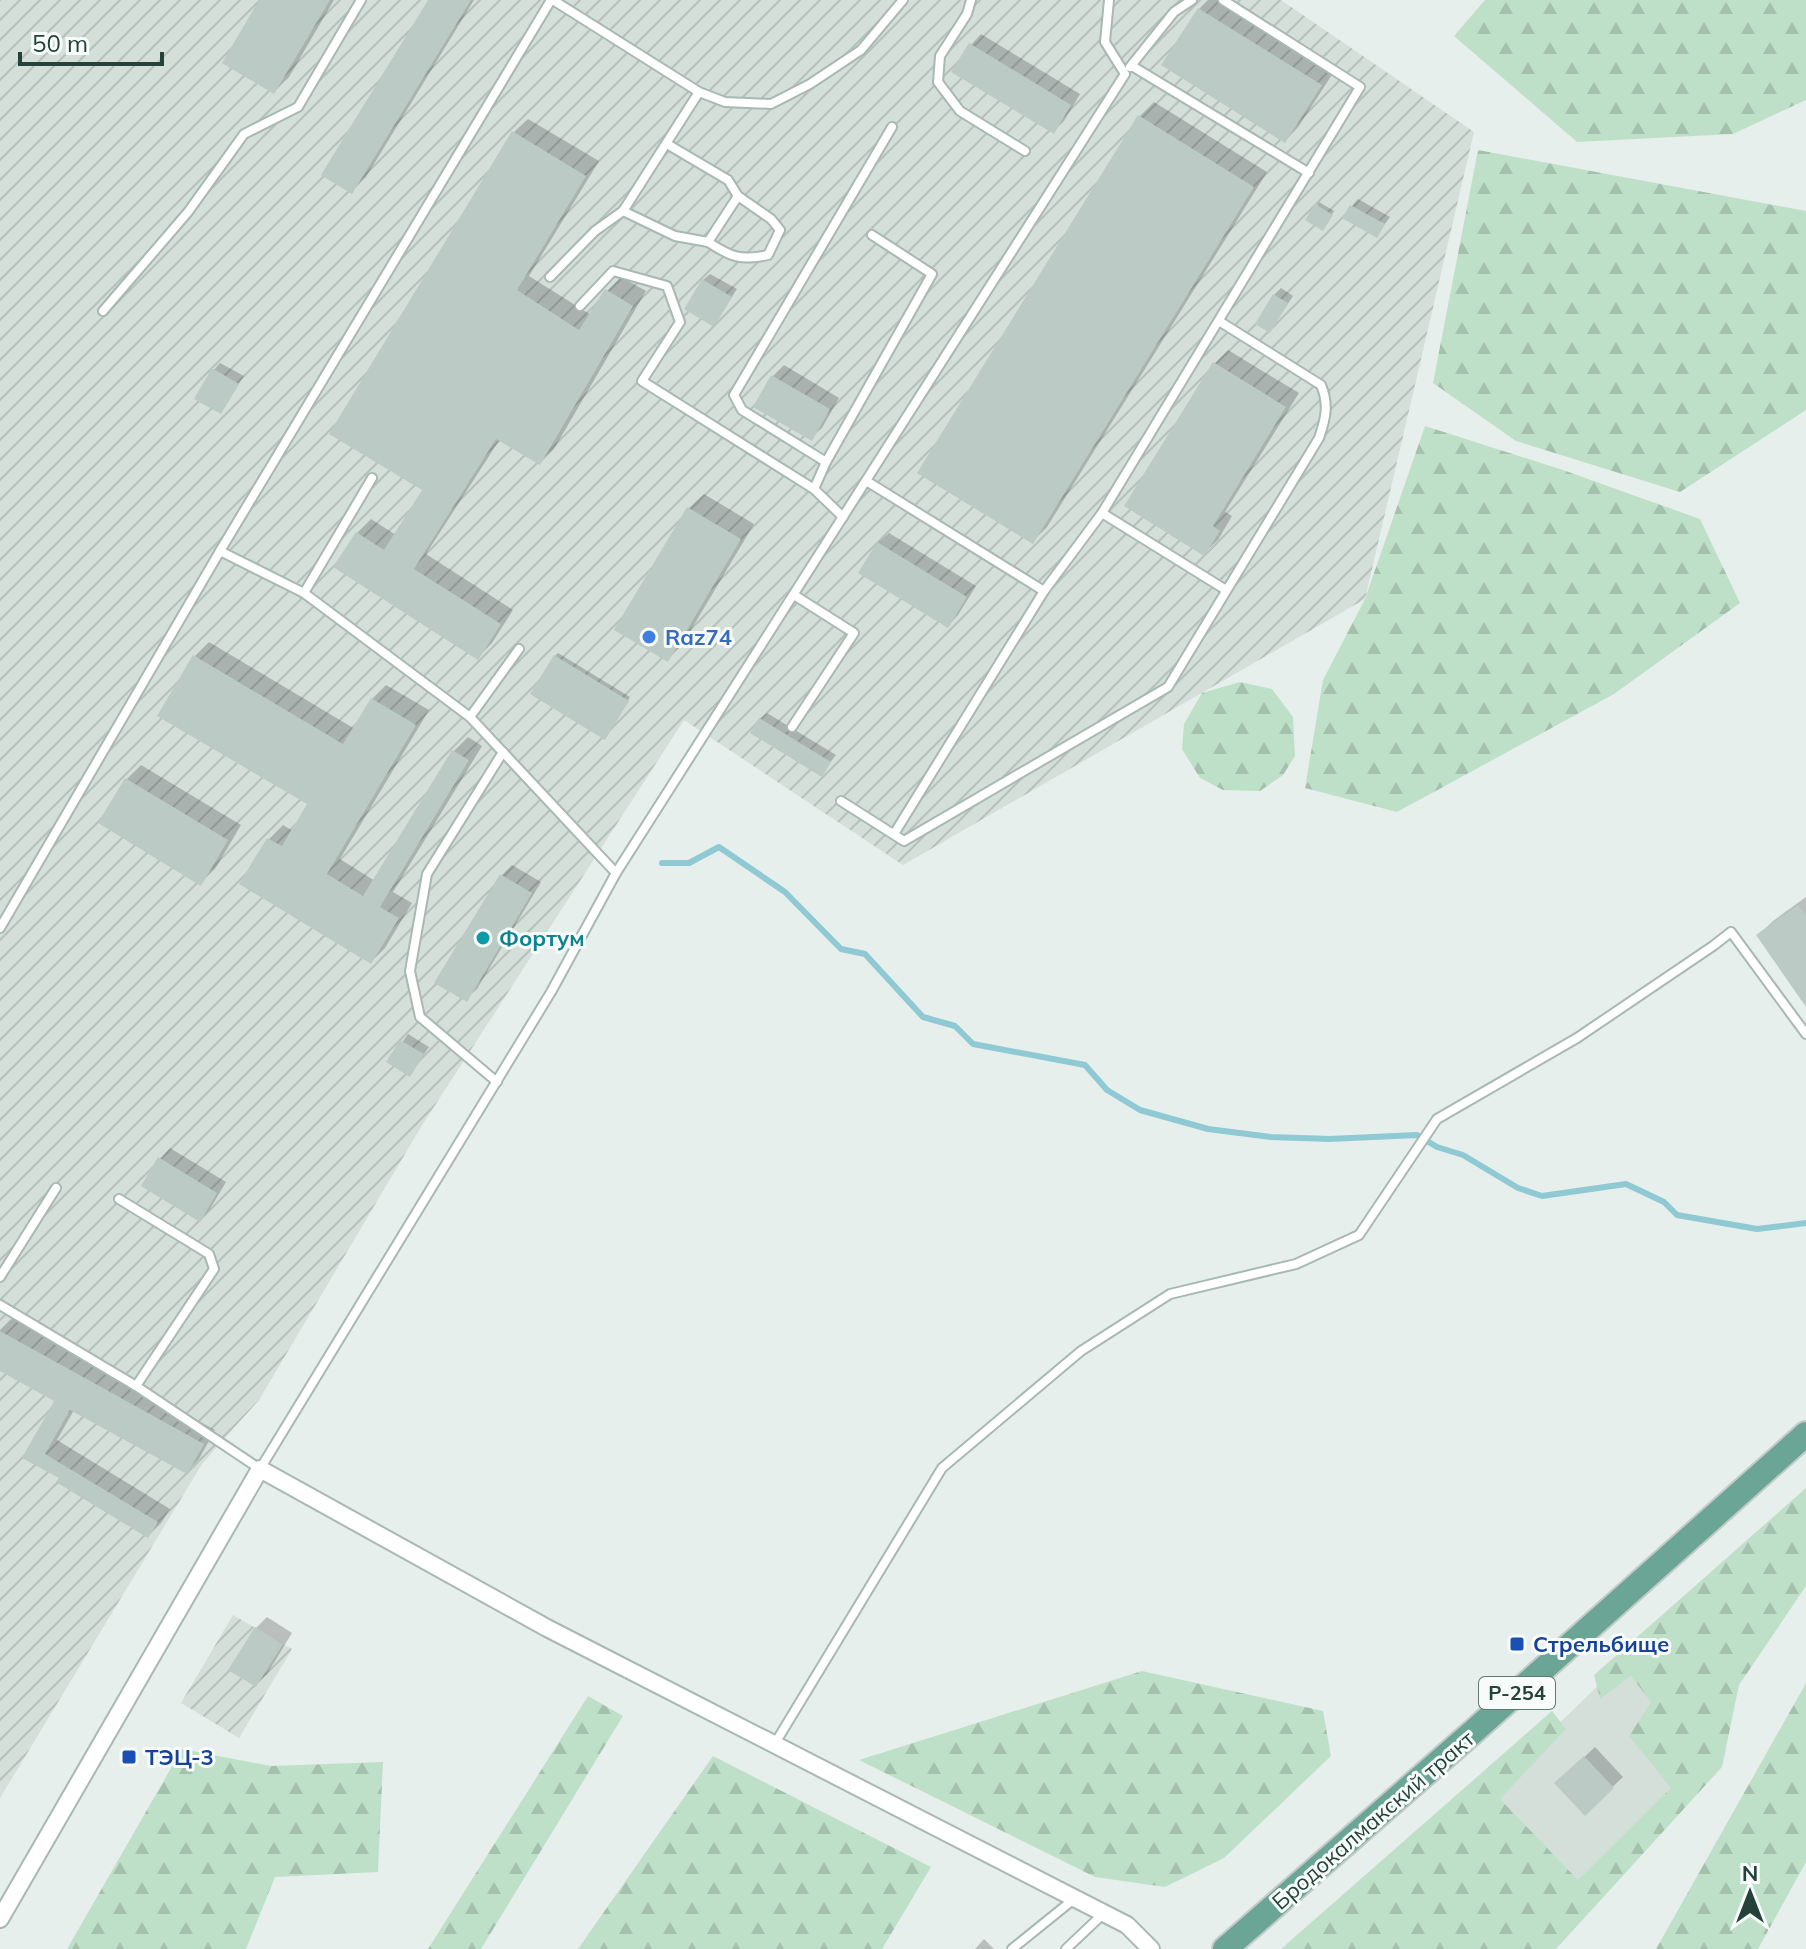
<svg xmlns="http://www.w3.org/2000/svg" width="1806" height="1949" viewBox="0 0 1806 1949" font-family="Mulish,sans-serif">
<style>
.built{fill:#d4dfda}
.industrial{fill:url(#industrial-furrows)}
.forest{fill:url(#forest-firs)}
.shadow{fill:#0003}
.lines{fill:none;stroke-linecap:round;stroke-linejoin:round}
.stream{stroke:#8ec9d4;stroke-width:6}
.building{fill:#bbcac4}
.service-casing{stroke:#a8b8b2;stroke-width:12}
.minor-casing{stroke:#a8b8b2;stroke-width:20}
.primary-casing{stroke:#c2cac8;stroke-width:28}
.service{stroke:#fff;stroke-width:8}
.minor{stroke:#fff;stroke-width:16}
.primary{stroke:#6aa596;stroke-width:24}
.shop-dot{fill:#3f7fe0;stroke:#f7fbf9;stroke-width:3}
.culture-dot{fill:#0f9aa8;stroke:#f7fbf9;stroke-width:3}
.transit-dot{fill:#1a4fb4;stroke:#f7fbf9;stroke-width:3}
.labels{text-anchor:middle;stroke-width:6;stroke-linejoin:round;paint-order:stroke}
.shield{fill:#f7fbf9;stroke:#637a73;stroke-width:2}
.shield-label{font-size:20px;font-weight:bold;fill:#24423a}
.shop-label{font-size:22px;font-weight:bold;fill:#366cbe;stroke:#f7fbf9;text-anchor:start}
.culture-label{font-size:22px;font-weight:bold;fill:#0d838f;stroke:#f7fbf9;text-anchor:start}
.transit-label{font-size:22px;font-weight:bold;fill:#164399;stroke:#f7fbf9;text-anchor:start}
.street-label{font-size:22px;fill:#24423a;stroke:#f7fbf9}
</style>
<defs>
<pattern id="industrial-furrows" width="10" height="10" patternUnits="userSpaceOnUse" patternTransform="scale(2)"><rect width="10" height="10" fill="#d4dfda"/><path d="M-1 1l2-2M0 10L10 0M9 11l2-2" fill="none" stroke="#b6c1bc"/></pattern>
<pattern id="forest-firs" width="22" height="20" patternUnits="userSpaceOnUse" patternTransform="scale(2)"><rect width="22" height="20" fill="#bfe0c8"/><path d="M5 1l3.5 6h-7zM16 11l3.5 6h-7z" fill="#a4c1ad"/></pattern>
</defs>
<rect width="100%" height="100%" fill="#e6efeb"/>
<!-- built -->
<path class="built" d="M1627 1657 1722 1753 1566 1906 1472 1809Z"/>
<!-- industrial -->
<g class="industrial">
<path d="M0 0H1281L1474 132 1365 599 903 865 684 720 421 1127 259 1400 202 1464 0 1798Z"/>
<path d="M233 1615 292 1649 239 1738 181 1703Z"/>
</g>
<!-- forest -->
<g class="forest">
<path d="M1485 0H1806V100L1733 134 1577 142 1454 36Z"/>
<path d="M1478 150 1806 211V410L1680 492 1516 441 1433 383Z"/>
<path d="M1425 426 1563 470 1700 519 1740 603 1614 694 1397 812 1305 788 1323 680 1365 599Z"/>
<path d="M1240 682 1272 689 1293 717 1295 756 1283 775 1260 791 1223 790 1200 778 1182 749 1184 724 1202 693Z"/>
<path d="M1806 1488V1586L1739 1685 1722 1767 1556 1949H1281L1552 1711 1566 1729 1500 1799 1578 1880 1671 1788 1629 1736 1651 1702 1631 1676 1600 1699 1594 1675Z"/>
<path d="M1142 1671 1323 1711 1331 1756 1224 1858 1165 1887 1095 1877 859 1760Z"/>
<path d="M1806 1683V1862L1758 1949H1656Z"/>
<path d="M588 1696 623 1716 481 1949H428Z"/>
<path d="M182 1749 271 1766 383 1762 378 1872 275 1877 246 1949H67Z"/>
<path d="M713 1756 931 1867 882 1949H578Z"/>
</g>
<!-- shadow -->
<g class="shadow">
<path d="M261 0H334L289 77 274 92Z"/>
<path d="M431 0H474L366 177 352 191Z"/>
<path d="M1208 0H1223L1335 70 1299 126 1285 141 1199 9Z"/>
<path d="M981 34 1080 94 1064 121 1053 132 971 45Z"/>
<path d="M1154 102 1267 172 1047 527 1033 541 1139 117Z"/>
<path d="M528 119 599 161 529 276 591 315 607 291 621 277 646 291 554 449 540 463 500 439 426 554 513 610 492 643 478 657 357 533 371 519 396 535 425 490 514 132Z"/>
<path d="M1358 199 1390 217 1377 235 1352 206Z"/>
<path d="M1319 202 1334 211 1325 226 1308 220Z"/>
<path d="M710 274 737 289 714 324 703 280Z"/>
<path d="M1281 288 1293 296 1270 331 1274 295Z"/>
<path d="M1228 350 1299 393 1225 512 1232 516 1218 540 1204 553 1215 363Z"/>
<path d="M220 363 244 376 220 412 214 370Z"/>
<path d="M784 365 839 398 822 428 811 438 755 406 773 376Z"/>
<path d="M704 494 754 524 682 645 667 660 689 508Z"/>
<path d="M889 533 976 586 958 615 948 626 878 543Z"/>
<path d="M209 642 355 729 372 699 386 685 429 710 340 859 375 881 454 751 468 737 482 746 393 892 412 903 385 948 371 962 269 839 283 825 293 831 310 804 195 656Z"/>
<path d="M558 653 630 697 607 735 555 656Z"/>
<path d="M767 713 836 755 821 774 760 719Z"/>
<path d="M141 765 241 825 215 869 200 883 127 779Z"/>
<path d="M512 865 541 882 477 989 466 999 502 875Z"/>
<path d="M1806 897V1003L1758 935 1773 921Z"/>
<path d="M408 1034 429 1047 410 1074 389 1061Z"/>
<path d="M170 1148 226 1182 210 1209 200 1219 160 1159Z"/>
<path d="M12 1318 215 1430 199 1459 186 1472 74 1410 57 1440 170 1509 161 1523 148 1536 62 1477 25 1457 57 1400 0 1369V1330Z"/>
<path d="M267 1617 292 1633 267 1674 256 1684V1628Z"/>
<path d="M1595 1747 1623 1777 1585 1813 1557 1783Z"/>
<path d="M984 1939 994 1949H975Z"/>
</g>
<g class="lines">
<!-- stream -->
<path class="stream" d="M662 863H689L719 847 785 892 841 949 865 954 923 1017 955 1026 973 1044 1085 1065 1107 1090 1140 1110 1208 1129 1271 1137 1329 1139 1417 1135 1437 1147 1463 1155 1518 1188 1542 1196 1626 1184 1664 1202 1677 1215 1757 1229 1806 1223"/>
</g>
<!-- building -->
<g class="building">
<path d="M259 0H330L274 94 222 63Z"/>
<path d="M428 0H471L352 194 321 175Z"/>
<path d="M1198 8 1322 85 1285 143 1161 65Z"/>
<path d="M969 43 1071 105 1054 134 951 72Z"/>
<path d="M1138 115 1254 187 1033 544 917 473Z"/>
<path d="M512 131 586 176 517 290 579 330 605 289 633 306 540 465 496 439 414 569 501 624 478 660 333 567 356 532 384 550 422 490 329 434Z"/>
<path d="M1315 204 1333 215 1323 231 1305 220Z"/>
<path d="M1350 205 1385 224 1377 238 1342 218Z"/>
<path d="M702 279 732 297 714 327 684 309Z"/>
<path d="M1273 294 1288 303 1270 333 1255 324Z"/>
<path d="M1213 362 1286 407 1213 526 1220 531 1204 556 1124 506Z"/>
<path d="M212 368 239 384 221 414 194 399Z"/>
<path d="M771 375 830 409 812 441 753 407Z"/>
<path d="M687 507 741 539 668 662 614 630Z"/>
<path d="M877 542 967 597 948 628 858 573Z"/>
<path d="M193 655 343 744 371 698 416 725 327 874 363 896 452 750 469 760 380 907 399 918 371 964 239 884 267 838 282 846 307 804 157 716Z"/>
<path d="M554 655 629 701 605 740 530 694Z"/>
<path d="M759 718 831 762 822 777 750 733Z"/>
<path d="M125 778 228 840 201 886 98 823Z"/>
<path d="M500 874 532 893 467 1002 434 983Z"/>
<path d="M1798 905 1806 916V1007L1756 935Z"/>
<path d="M400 1040 424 1054 410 1077 386 1062Z"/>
<path d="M158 1157 217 1193 200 1222 141 1186Z"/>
<path d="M0 1331 204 1444 187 1474 70 1410 45 1454 158 1522 148 1538 56 1482 59 1478 22 1458 54 1401 0 1371Z"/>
<path d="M255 1627 283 1644 256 1687 228 1670Z"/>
<path d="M1584 1756 1614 1788 1585 1816 1554 1783Z"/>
</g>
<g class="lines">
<!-- service casing -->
<g class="service-casing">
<g id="service">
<path d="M553 0 699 92 725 102 771 104 810 84 861 50 903 0"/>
<path d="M971 0 967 14 940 56 938 82 960 111 1025 151"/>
<path d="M1132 66 1309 173"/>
<path d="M1130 67 1174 12 1192 0"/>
<path d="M667 144 728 180 738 196 771 219 780 230 768 255C741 261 731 257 708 242"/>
<path d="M623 211 675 236 708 242 738 196"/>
<path d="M550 277 595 231 623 211 699 92"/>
<path d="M580 306 613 271 667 286 680 322 642 381 814 489 843 517"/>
<path d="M103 311 188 212 244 134 298 107 361 0"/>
<path d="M826 462 742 410 734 395 892 127"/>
<path d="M868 482 1044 591"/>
<path d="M814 489 826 462 932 274 872 235"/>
<path d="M1102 513 1226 590"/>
<path d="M220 551 304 593 470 717 616 873"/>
<path d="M304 593 372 478"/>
<path d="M470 717 519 649"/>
<path d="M792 727 854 633 794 595"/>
<path d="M841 801 904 841 1168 687 1319 438C1326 418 1329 404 1321 385L1219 321"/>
<path d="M894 834 1044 591 1102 513 1360 87 1223 0"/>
<path d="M0 928 220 551 551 0"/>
<path d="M497 1082 420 1017 410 971 427 874 503 752"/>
<path d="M119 1199 209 1254 214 1269 136 1386"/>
<path d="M0 1277 56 1188"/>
<path d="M0 1305 136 1386 260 1469 551 992 616 873 1125 74 1105 42 1109 0"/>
<path d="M774 1745 942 1468 1081 1351 1170 1294 1296 1264 1359 1235 1437 1119 1577 1038 1713 946 1731 932 1806 1034"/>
<path d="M1012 1949 1074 1899"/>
<path d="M1066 1949 1103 1914"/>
</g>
</g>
<!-- minor casing -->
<g class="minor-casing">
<path id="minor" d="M0 1919 260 1469 547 1628 1127 1925 1151 1949"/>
</g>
<!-- primary casing -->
<g class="primary-casing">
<path id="primary" d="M1225 1949 1474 1731 1806 1434"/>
</g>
<!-- service -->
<use href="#service" class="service"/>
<!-- minor -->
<use href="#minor" class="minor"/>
<!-- primary -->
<use href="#primary" class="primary"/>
</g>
<!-- markers -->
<circle class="shop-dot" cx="649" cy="637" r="8"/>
<circle class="culture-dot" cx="483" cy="938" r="8"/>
<g class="transit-dot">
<rect x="1509" y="1636" width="16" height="16" rx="4"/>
<rect x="121" y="1749" width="16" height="16" rx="4"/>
</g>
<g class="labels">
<!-- shield labels -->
<rect class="shield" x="1479" y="1677" width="76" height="32" rx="6"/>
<g class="shield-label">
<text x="1517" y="1700">Р-254</text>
</g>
<!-- shop labels -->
<g class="shop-label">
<text x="665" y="645">Raz74</text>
</g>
<!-- culture labels -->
<g class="culture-label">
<text x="499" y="946">Фортум</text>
</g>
<!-- transit labels -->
<g class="transit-label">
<text x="1533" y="1652">Стрельбище</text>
<text x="145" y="1765">ТЭЦ-3</text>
</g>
<!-- street labels -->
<g class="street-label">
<text transform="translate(1373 1820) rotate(-41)" y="8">Бродокалмакский тракт</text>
</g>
</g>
<!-- north arrow -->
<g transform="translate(1750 1893)" stroke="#f7fbf9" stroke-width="6" paint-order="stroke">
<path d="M0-6L14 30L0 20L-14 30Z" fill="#24423a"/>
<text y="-12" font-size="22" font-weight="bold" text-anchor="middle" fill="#24423a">N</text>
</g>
<!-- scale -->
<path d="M20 52v12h142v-12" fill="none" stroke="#24423a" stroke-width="4"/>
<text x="32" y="52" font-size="24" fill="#24423a" stroke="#f7fbf9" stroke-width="6" paint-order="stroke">50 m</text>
</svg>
